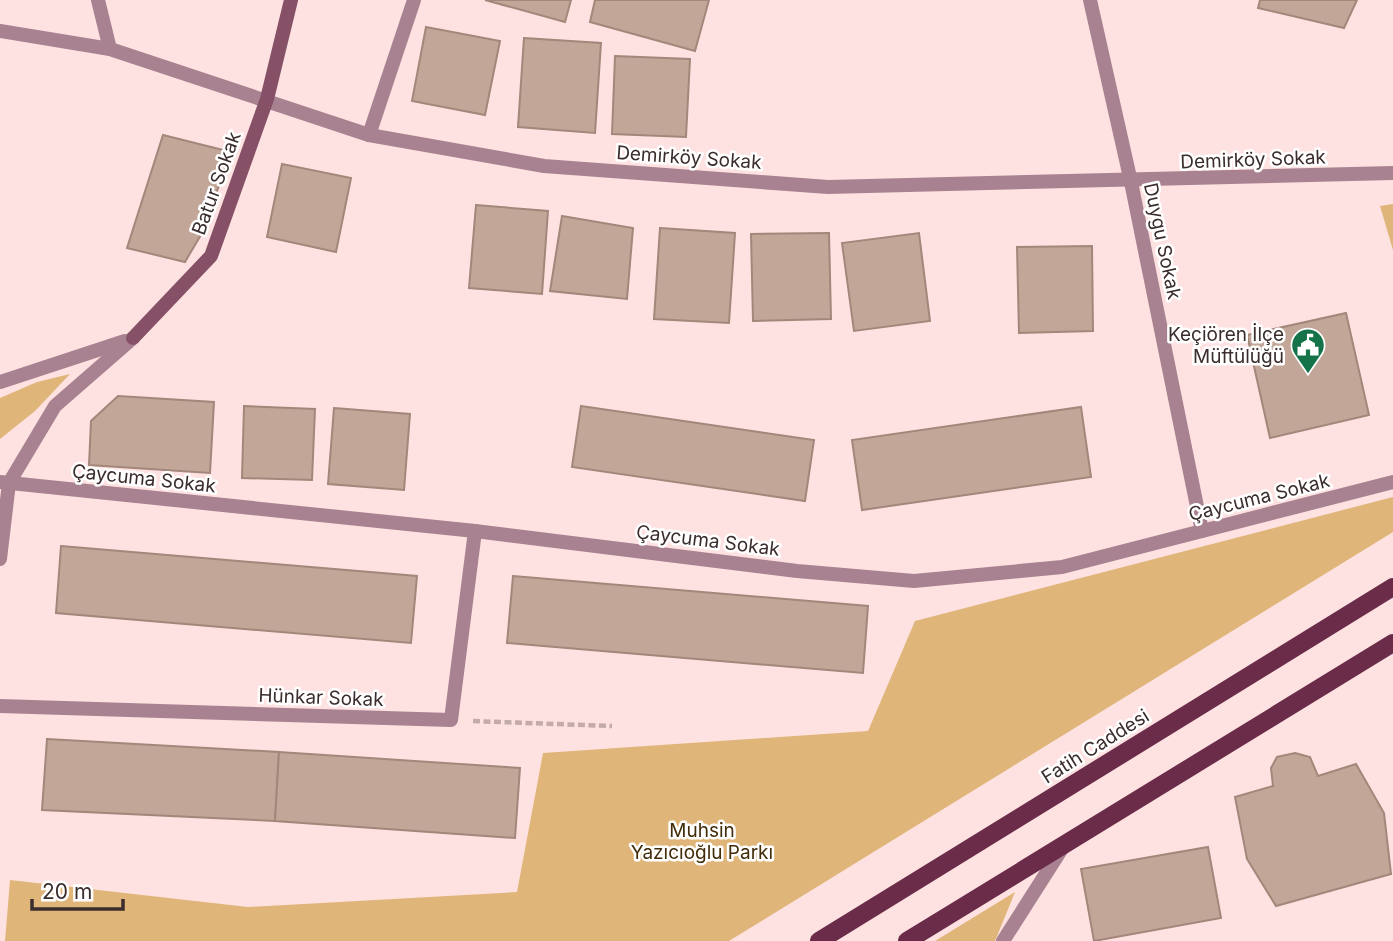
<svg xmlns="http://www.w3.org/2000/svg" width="1393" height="941" viewBox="0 0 1393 941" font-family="Inter,sans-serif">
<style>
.green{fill:#e0b579}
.building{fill:#c2a698;stroke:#a3877a;stroke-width:2}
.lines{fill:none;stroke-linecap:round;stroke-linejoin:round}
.path{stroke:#c2abaa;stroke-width:4.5;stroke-dasharray:7 3.5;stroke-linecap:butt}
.street{stroke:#a88291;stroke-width:14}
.secondary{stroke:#865067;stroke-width:14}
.primary{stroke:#6b2c4a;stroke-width:18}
.labels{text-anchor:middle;stroke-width:5;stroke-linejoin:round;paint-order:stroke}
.street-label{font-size:19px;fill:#3a2d2c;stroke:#fff}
.poi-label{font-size:19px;fill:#3a2d2c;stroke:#fff;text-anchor:end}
.park-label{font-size:19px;fill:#422c09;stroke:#fff}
</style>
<rect width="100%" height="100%" fill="#fee2e1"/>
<!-- green -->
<g class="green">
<path d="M1393 204V250L1380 206Z"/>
<path d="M70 374 35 411 0 439V398L37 382Z"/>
<path d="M1393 497V532L729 941H5L10 880 248 907 517 892 543 753 868 731 915 621Z"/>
<path d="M1015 892 995 941H935Z"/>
</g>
<!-- building -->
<g class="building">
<path d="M485 0H571L565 22Z"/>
<path d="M595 0H709L695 51 590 22Z"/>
<path d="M1260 0H1357L1344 28 1258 8Z"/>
<path d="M426 27 500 41 485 115 412 101Z"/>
<path d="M524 38 601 43 595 133 518 127Z"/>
<path d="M615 56 690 59 686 137 612 134Z"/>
<path d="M163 135 231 152 202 233 185 262 127 248Z"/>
<path d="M282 164 351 178 336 252 267 237Z"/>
<path d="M476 205 548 211 542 294 469 288Z"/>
<path d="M562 216 633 228 627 299 550 291Z"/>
<path d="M660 228 735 233 729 323 654 319Z"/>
<path d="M829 233 831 319 753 321 751 234Z"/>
<path d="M919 233 930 321 854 331 842 243Z"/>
<path d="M1092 246 1093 331 1019 333 1017 247Z"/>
<path d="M1346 313 1369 415 1270 438 1247 335Z"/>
<path d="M118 396 214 402 210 473 89 465 91 421Z"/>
<path d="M244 406 315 409 312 480 242 478Z"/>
<path d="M581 406 814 440 805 501 572 467Z"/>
<path d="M1081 407 1091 477 862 510 852 440Z"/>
<path d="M334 408 410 414 404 490 328 484Z"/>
<path d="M61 546 417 576 411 643 56 613Z"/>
<path d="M513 576 868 606 863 673 507 643Z"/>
<path d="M47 739 279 752 275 821 42 810Z"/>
<path d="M279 752 520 768 515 838 275 821Z"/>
<path d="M1295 753 1310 757 1318 776 1356 764 1384 813 1391 874 1276 906 1247 859 1235 797 1273 786 1271 768 1277 757Z"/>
<path d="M1208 847 1221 918 1094 941 1081 869Z"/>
</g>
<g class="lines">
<!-- path -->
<path class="path" d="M473 721 612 726"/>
<!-- street -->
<g class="street">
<path d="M98 0 110 49"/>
<path d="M1090 0 1131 182 1202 531"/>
<path d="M0 31 110 49 369 135 544 166 828 187 1393 173"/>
<path d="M369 135 414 0"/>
<path d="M0 382 125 341"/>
<path d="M0 482 475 531 797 571 914 581 1062 567 1393 482"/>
<path d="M0 559 9 483 55 406 133 338"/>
<path d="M0 706 451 720 475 531"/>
<path d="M1003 941 1063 847"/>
</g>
<!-- secondary -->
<path class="secondary" d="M133 338 211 256 267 99 291 0"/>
<!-- primary -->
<g class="primary">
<path d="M819 941 1393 587"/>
<path d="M907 941 1393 643"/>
</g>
</g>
<!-- icons -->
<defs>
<g id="civic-pin" transform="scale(1.75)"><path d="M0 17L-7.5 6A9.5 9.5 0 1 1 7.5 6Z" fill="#157349" stroke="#fff"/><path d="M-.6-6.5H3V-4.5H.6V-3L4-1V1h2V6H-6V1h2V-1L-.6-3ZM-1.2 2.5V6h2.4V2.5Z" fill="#fff"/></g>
</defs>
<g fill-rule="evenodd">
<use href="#civic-pin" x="1308" y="345"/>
</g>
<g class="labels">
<!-- street labels -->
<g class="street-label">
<text transform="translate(689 157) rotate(4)" y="7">Demirköy Sokak</text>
<text transform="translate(1253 159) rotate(-2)" y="7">Demirköy Sokak</text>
<text transform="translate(216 183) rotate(-70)" y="7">Batur Sokak</text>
<text transform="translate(1163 241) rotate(78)" y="7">Duygu Sokak</text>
<text transform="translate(144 478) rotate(6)" y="7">Çaycuma Sokak</text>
<text transform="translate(1259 497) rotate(-14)" y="7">Çaycuma Sokak</text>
<text transform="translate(708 540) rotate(7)" y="7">Çaycuma Sokak</text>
<text transform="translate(321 697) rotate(2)" y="7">Hünkar Sokak</text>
<text transform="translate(1095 746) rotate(-32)" y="7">Fatih Caddesi</text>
</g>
<!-- poi labels -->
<g class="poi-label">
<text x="1284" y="341">Keçiören İlçe<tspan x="1284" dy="22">Müftülüğü</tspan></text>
</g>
<!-- park labels -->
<g class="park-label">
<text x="702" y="837">Muhsin<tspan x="702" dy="22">Yazıcıoğlu Parkı</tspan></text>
</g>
</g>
<!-- scale -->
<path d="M32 899v10h91v-10" fill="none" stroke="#3a2d2c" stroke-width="3.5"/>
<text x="42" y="899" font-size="21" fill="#3a2d2c" stroke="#ffffff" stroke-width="5" paint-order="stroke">20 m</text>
</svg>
